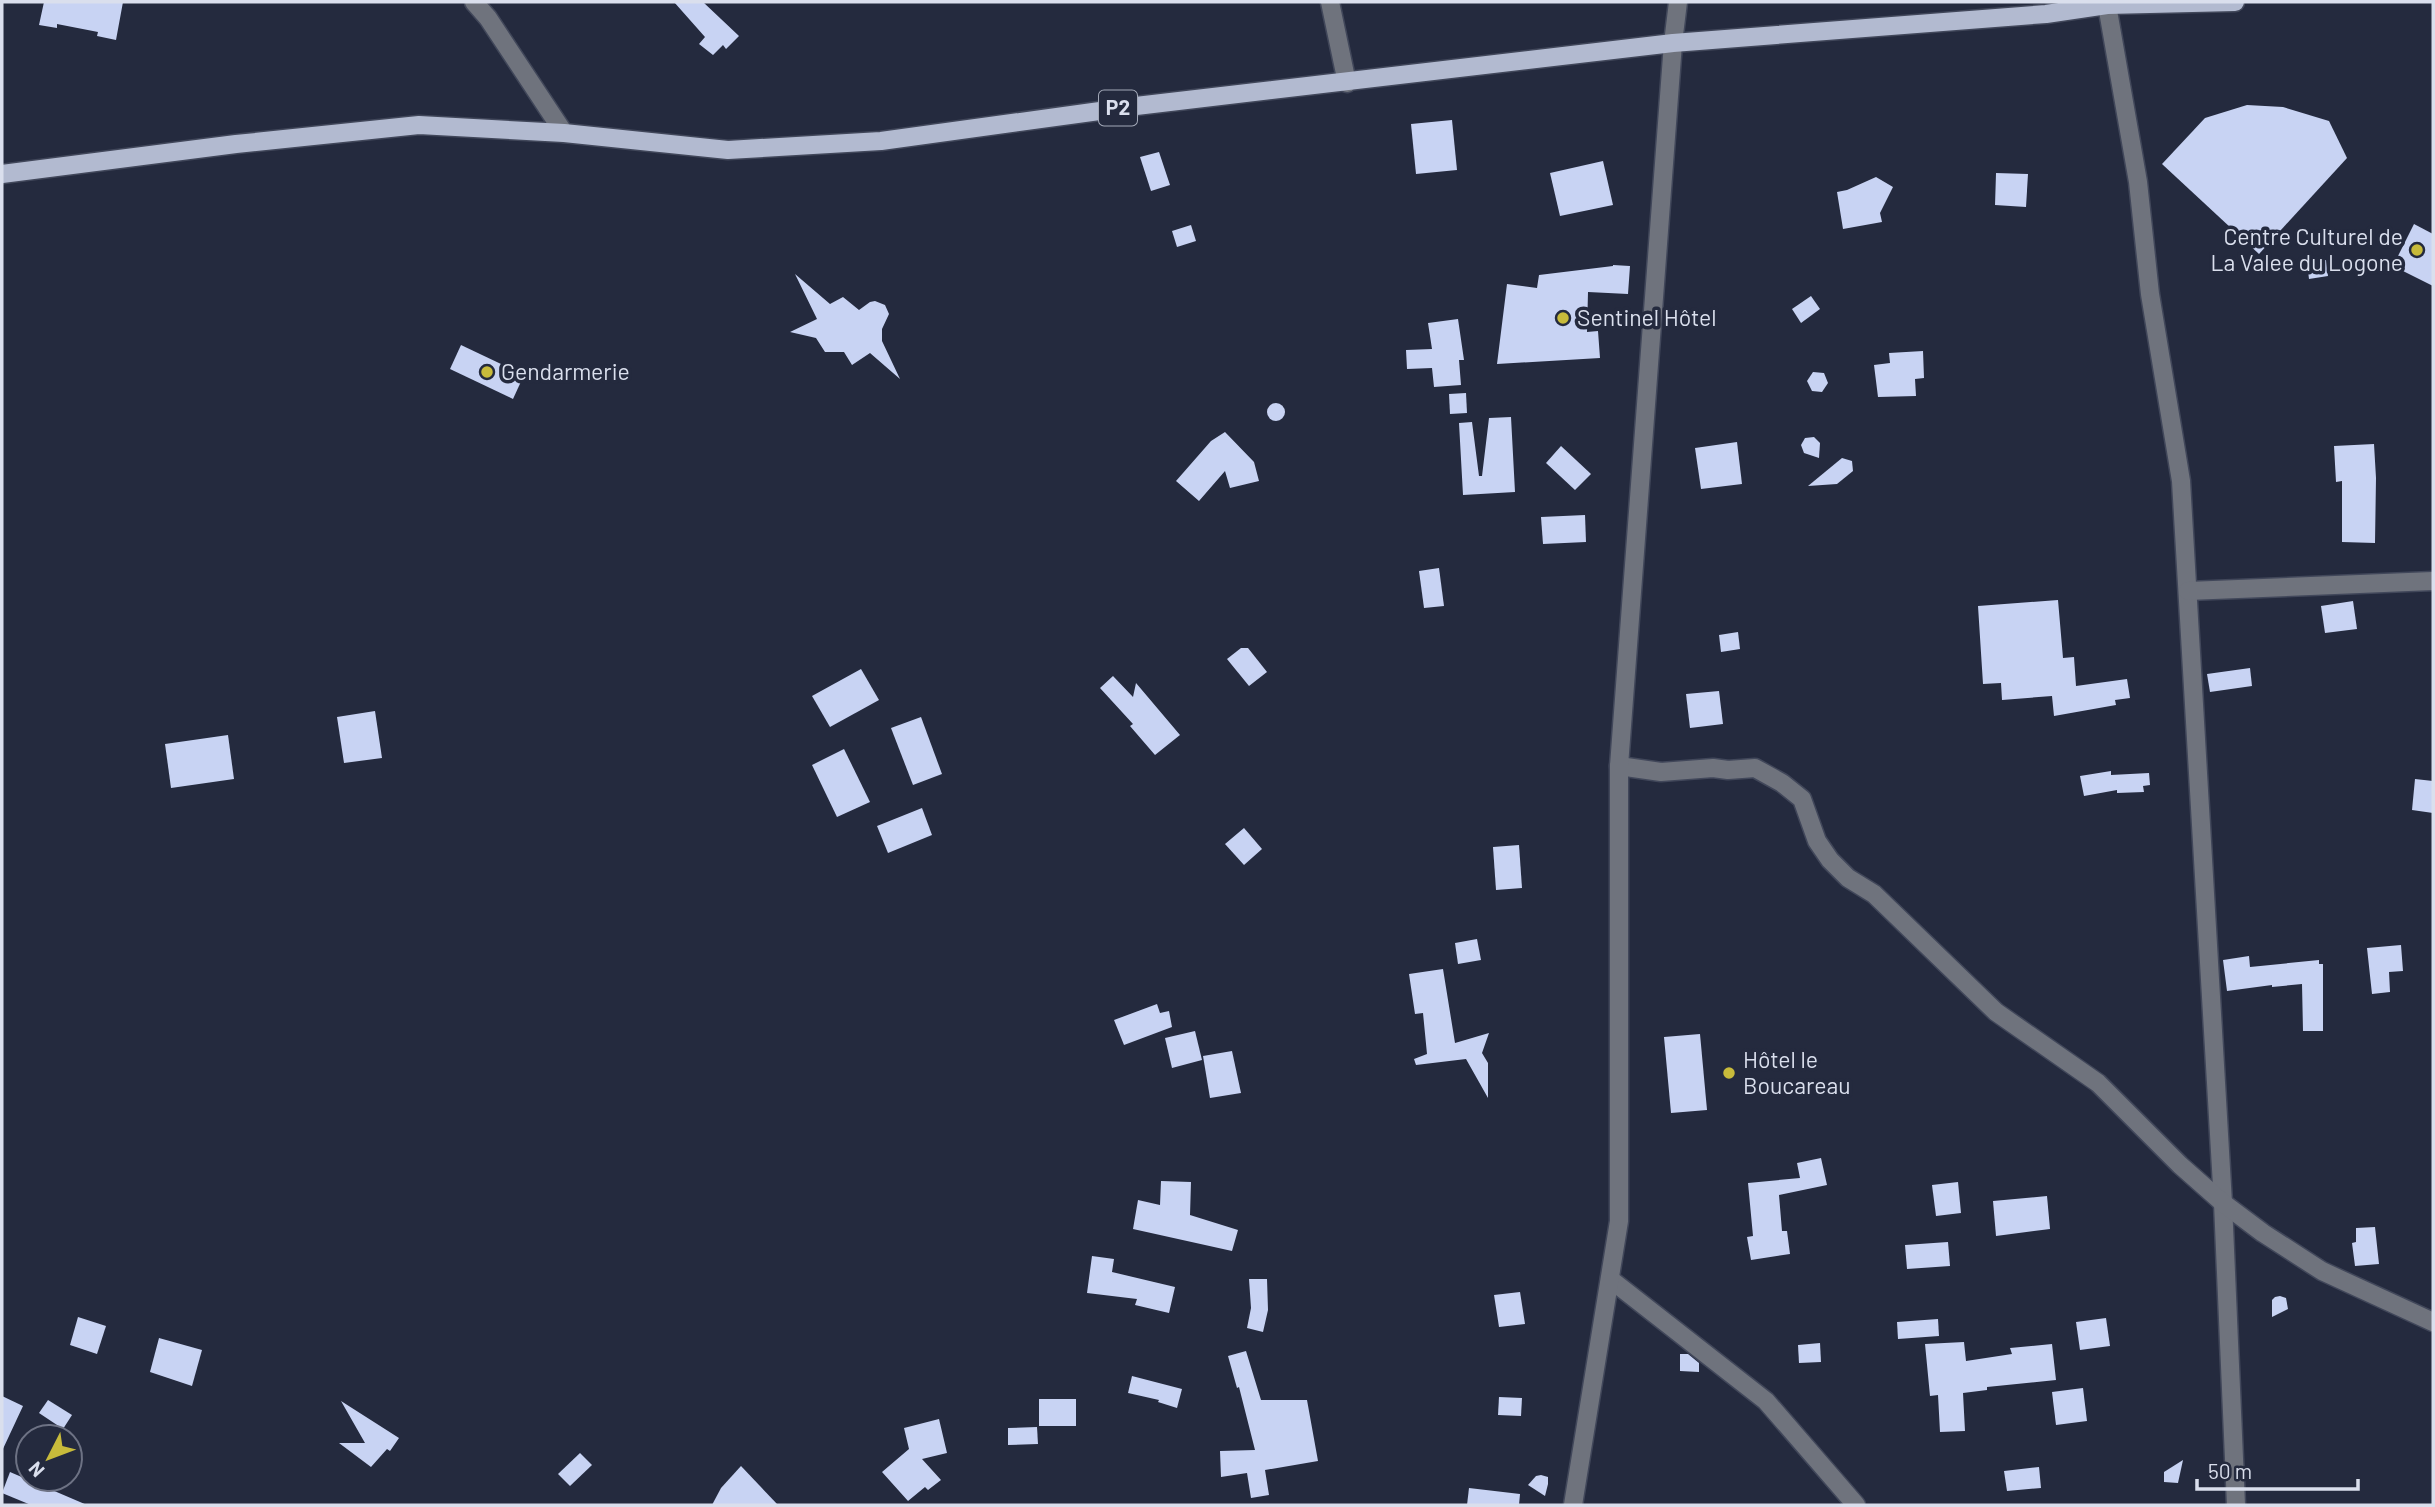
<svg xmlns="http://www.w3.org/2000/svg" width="2435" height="1507" viewBox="0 0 2435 1507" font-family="Barlow,sans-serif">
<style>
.building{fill:#c8d3f3}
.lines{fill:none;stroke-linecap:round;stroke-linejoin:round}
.minor-casing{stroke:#41475a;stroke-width:21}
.major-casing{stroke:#41475a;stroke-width:21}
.minor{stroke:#6f737d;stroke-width:18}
.major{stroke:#b2bad0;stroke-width:18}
.poi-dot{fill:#c8bb3b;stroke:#242a3e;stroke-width:2.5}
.labels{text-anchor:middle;stroke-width:7;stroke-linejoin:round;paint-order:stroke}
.shield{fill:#242a3e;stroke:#a3a9b8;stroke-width:2}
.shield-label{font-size:21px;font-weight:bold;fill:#dadfed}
.poi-label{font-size:23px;fill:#dadfed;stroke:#242a3e;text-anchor:start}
</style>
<rect width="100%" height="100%" fill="#242a3e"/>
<!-- building -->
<g class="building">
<path d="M44 2H123L116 40 97 36 98 32 57 24V28L39 25Z"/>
<path d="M674 2H703L739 36 726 49 723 45 713 55 699 44 705 37Z"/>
<path d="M2247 105 2283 107 2329 121 2347 158 2259 254 2162 164 2205 118Z"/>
<path d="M1452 120 1457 170 1416 174 1411 124Z"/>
<path d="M1159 152 1170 185 1151 191 1140 157Z"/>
<path d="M1603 161 1613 205 1560 216 1550 173Z"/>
<path d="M1996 173 2028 174 2026 207 1995 205Z"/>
<path d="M1876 177 1893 187 1880 213 1882 222 1843 229 1837 192 1847 190Z"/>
<path d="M2414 224 2433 234V286L2393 266Z"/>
<path d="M1191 225 1196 241 1177 247 1172 231Z"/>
<path d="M2326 260 2328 276 2309 279 2307 263Z"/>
<path d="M1613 265 1630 266 1628 294 1588 292 1587 332 1598 331 1600 358 1497 364 1507 284 1537 288 1539 275 1613 266Z"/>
<path d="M795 274 830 304 843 297 859 310 870 302 875 301 885 305 889 314 882 329V341L900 379 870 353 852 365 844 352H825L816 338 790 332 817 319Z"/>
<path d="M1811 296 1820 309 1801 323 1792 309Z"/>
<path d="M1458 319 1464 360H1459L1461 385 1434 387 1432 368 1407 369 1406 350 1432 349 1428 323Z"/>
<path d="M461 345 524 375 513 399 450 369Z"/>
<path d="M1923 351 1924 378 1915 379 1916 396 1878 397 1874 365 1890 363 1889 353Z"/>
<path d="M1813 372 1824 373 1828 383 1822 392 1812 391 1807 381Z"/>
<path d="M1466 393 1467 413 1450 414 1449 394Z"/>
<circle cx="1276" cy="412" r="9"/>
<path d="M1511 417 1515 492 1463 495 1459 423 1472 422 1479 476H1482L1489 418Z"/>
<path d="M1225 432 1254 462 1259 481 1230 488 1225 471 1199 501 1176 481 1211 441Z"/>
<path d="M1814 437 1820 443 1819 458 1804 453 1801 445 1805 438Z"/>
<path d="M1737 442 1742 484 1701 489 1695 448Z"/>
<path d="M2374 444 2376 478 2375 543 2342 542V481L2336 482 2334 446Z"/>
<path d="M1561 446 1591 474 1575 490 1546 463Z"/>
<path d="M1842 458 1852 461 1853 471 1837 484 1808 486Z"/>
<path d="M1585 515 1586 542 1543 544 1541 517Z"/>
<path d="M1439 568 1444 606 1424 608 1419 571Z"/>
<path d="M2058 600 2063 658 2074 657 2076 686 2127 679 2130 698 2115 700 2116 705 2054 716 2052 696 2002 700 2001 683 1983 684 1978 606Z"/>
<path d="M2353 601 2357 629 2325 633 2321 606Z"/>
<path d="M1738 632 1740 649 1721 652 1719 635Z"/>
<path d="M1241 648H1248L1267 672 1249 686 1227 659Z"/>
<path d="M2250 668 2252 686 2210 692 2207 674Z"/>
<path d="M861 669 879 700 830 727 812 696Z"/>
<path d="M1113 676 1133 697 1136 683 1180 735 1155 755 1130 726 1133 724 1100 688Z"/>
<path d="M1719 691 1723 724 1690 728 1686 694Z"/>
<path d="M375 711 382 758 344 763 337 717Z"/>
<path d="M921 717 942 774 913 785 891 728Z"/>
<path d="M228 735 234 779 171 788 165 744Z"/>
<path d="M844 749 870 802 837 817 812 765Z"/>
<path d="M2111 771V775L2149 773 2150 785 2143 786 2144 792 2117 793V790L2084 796 2080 776Z"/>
<path d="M2415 779 2433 781V813L2412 810Z"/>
<path d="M922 808 932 835 888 853 877 826Z"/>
<path d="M1244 828 1262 849 1244 865 1225 844Z"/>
<path d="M1519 845 1522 888 1496 890 1493 847Z"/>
<path d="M1477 939 1481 960 1458 964 1455 943Z"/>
<path d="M2401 945 2403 971 2389 972 2390 992 2372 994 2367 948Z"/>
<path d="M2249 956 2250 967 2319 960V964H2323V1031H2303L2302 984 2272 987V985L2227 991 2223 960Z"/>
<path d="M1443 969 1455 1043 1489 1033 1482 1053 1488 1063V1098L1466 1059 1416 1065 1414 1059 1427 1054 1423 1013 1415 1014 1409 974Z"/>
<path d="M1157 1004 1160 1013 1169 1011 1172 1027 1124 1045 1114 1020Z"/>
<path d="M1195 1031 1202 1060 1172 1068 1165 1038Z"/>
<path d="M1700 1034 1707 1110 1671 1113 1664 1037Z"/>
<path d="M1232 1051 1241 1093 1210 1098 1203 1056Z"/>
<path d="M1821 1158 1827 1185 1779 1195 1782 1231H1787L1790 1254 1751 1260 1747 1237 1753 1236 1748 1183 1800 1178 1797 1163Z"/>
<path d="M1161 1181 1191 1182 1190 1215 1238 1230 1232 1251 1133 1229 1138 1200 1160 1205Z"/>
<path d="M1958 1182 1961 1213 1936 1216 1932 1185Z"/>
<path d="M2047 1196 2050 1229 1996 1236 1993 1201Z"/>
<path d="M2375 1227 2379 1264 2355 1266 2352 1243 2356 1242V1228Z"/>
<path d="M1948 1242 1950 1266 1907 1269 1905 1245Z"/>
<path d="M1092 1256 1114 1259 1112 1272 1175 1287 1169 1313 1135 1305 1137 1299 1087 1293Z"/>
<path d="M1249 1279H1267L1268 1310 1263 1332 1247 1328 1251 1308Z"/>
<path d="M1520 1292 1525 1324 1499 1327 1494 1295Z"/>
<path d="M2280 1296 2286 1298 2288 1309 2272 1317V1300L2275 1297Z"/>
<path d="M78 1317 106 1326 97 1354 70 1345Z"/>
<path d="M2106 1318 2110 1346 2080 1350 2076 1322Z"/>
<path d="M1938 1319 1939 1336 1898 1339 1897 1322Z"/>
<path d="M159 1338 202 1350 192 1386 150 1372Z"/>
<path d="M1964 1342 1966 1361 2012 1354 2010 1348 2052 1344 2056 1380 1987 1387V1390L1963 1393 1965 1431 1940 1432 1938 1395 1930 1396 1925 1344Z"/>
<path d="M1820 1343 1821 1362 1799 1363 1798 1345Z"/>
<path d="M1246 1351 1261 1400H1307L1318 1461 1265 1470 1269 1495 1251 1498 1247 1473 1221 1477 1220 1451 1255 1450 1239 1387 1237 1388 1228 1356Z"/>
<path d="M1680 1354H1688L1699 1363V1372L1680 1371Z"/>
<path d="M1132 1376 1182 1389 1177 1408 1158 1402 1159 1400 1128 1393Z"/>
<path d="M2083 1388 2087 1421 2056 1425 2052 1392Z"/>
<path d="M2 1396 23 1406 2 1451Z"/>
<path d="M1499 1397 1522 1398 1521 1416 1498 1415Z"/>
<rect x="1039" y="1399" width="37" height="27"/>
<path d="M48 1400 72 1415 63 1429 39 1413Z"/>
<path d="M341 1401 399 1438 390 1451 387 1449 371 1467 339 1443H365Z"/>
<path d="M939 1419 947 1453 922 1459 941 1480 928 1490 925 1487 908 1501 882 1472 909 1449 904 1428Z"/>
<path d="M1037 1427 1038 1444 1008 1445V1428Z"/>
<path d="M580 1453 592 1465 570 1486 558 1474Z"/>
<path d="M2183 1460 2178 1483 2164 1482V1472Z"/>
<path d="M741 1466 778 1505H712L721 1488Z"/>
<path d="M2039 1467 2041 1488 2007 1491 2004 1471Z"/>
<path d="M10 1472 87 1505H31L2 1493Z"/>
<path d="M1541 1475 1548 1477V1484L1545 1496 1528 1485 1536 1476Z"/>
<path d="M1469 1488 1520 1494 1519 1505H1467Z"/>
</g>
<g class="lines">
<!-- minor casing -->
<g class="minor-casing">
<g id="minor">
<path d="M474 2 488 18 564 133"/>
<path d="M1330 2 1347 83"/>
<path d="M2107 5 2138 182 2150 294 2181 481 2223 1203 2236 1505"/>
<path d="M2188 591 2433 581"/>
<path d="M1619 766 1661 772 1713 768 1728 770 1755 768 1782 783 1802 799 1817 841 1830 860 1848 878 1874 894 1996 1012 2098 1083 2180 1165 2223 1203 2263 1233 2322 1271 2433 1322"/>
<path d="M1610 1279 1766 1401 1856 1505"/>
<path d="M1573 1505 1619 1221V766L1673 43 1678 2"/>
</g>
</g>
<!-- major casing -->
<g class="major-casing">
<path id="major" d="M2 174 236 144 419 125 564 133 728 150 881 141 1136 106 1673 43 2046 14 2107 5 2235 2"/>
</g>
<!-- minor -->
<use href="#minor" class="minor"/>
<!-- major -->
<use href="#major" class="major"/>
</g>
<!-- markers -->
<g class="poi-dot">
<circle cx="2417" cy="250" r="7"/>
<circle cx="1563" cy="318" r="7"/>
<circle cx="487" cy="372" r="7"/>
<circle cx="1729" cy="1073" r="7"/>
</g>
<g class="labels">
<!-- shield labels -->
<rect class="shield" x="1099" y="90.5" width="38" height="35" rx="5"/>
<g class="shield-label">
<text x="1118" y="115">P2</text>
</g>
<!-- poi labels -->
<g class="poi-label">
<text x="2403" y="245" text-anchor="end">Centre Culturel de<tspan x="2403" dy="26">La Valee du Logone</tspan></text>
<text x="1577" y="326">Sentinel Hôtel</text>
<text x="501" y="380">Gendarmerie</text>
<text x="1743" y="1068">Hôtel le<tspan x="1743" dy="26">Boucareau</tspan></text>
</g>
</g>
<!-- border -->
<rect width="2435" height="1507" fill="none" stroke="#dadfed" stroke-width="7"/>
<!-- north arrow -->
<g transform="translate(49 1458) rotate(228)"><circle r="33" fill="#242a3e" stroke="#6d7284" stroke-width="2"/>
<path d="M0-5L12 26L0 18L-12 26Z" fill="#c8bb3b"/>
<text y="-10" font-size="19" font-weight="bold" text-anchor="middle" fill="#dadfed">N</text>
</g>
<!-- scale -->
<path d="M2197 1479v10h161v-10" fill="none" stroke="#dadfed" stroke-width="3.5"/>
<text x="2208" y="1479" font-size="21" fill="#dadfed" stroke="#242a3e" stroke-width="5" paint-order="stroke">50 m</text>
</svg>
